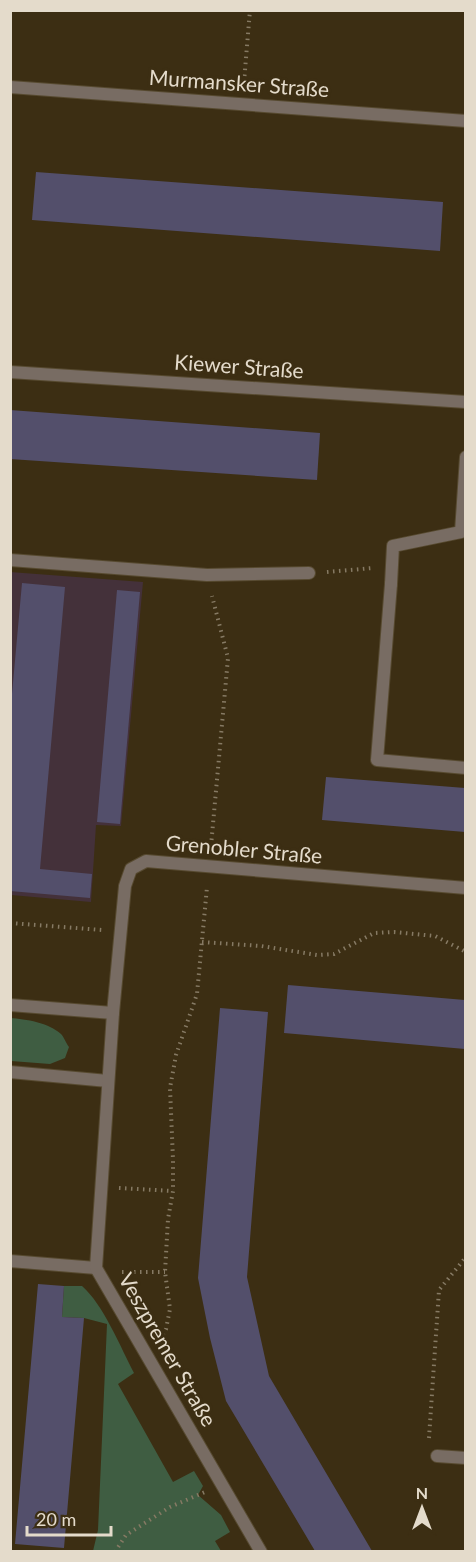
<svg xmlns="http://www.w3.org/2000/svg" width="476" height="1562" viewBox="0 0 476 1562" font-family="Lato,sans-serif">
<style>
.industrial{fill:#44313a}
.green{fill:#3f5d42}
.building{fill:#534f6b}
.lines{fill:none;stroke-linecap:round;stroke-linejoin:round}
.service-casing{stroke:#574a30;stroke-width:14}
.minor-casing{stroke:#574a30;stroke-width:14}
.path{stroke:#867a64;stroke-width:4;stroke-dasharray:1.5 4.5;stroke-linecap:butt}
.service{stroke:#786c63;stroke-width:12}
.minor{stroke:#786c63;stroke-width:12}
.labels{text-anchor:middle;stroke-width:6;stroke-linejoin:round;paint-order:stroke}
.street-label{font-size:21px;fill:#e4dbcb;stroke:#3c2e13}
</style>
<rect width="100%" height="100%" fill="#3c2e13"/>
<!-- industrial -->
<path class="industrial" d="M10 572 143 582 121 826 96 825 91 902 11 895Z"/>
<!-- green -->
<g class="green">
<path d="M10 1018C26 1019 49 1023 61 1034 64 1037 66 1043 69 1047L65 1058 50 1064 11 1061Z"/>
<path d="M64 1286H82C103 1304 121 1348 134 1373L118 1384 173 1482 194 1471 203 1486 198 1495 221 1515 230 1532 215 1541 221 1551H93L98 1530 107 1324 84 1318 62 1317Z"/>
</g>
<!-- building -->
<g class="building">
<path d="M36 172 443 202 440 251 32 220Z"/>
<path d="M10 410 320 433 317 480 10 459Z"/>
<path d="M22 583 65 587 40 869 92 874 90 898 10 891V716Z"/>
<path d="M117 590 140 592 120 824 97 822Z"/>
<path d="M326 777 465 788V832L322 820Z"/>
<path d="M288 985 465 1000V1049L284 1033Z"/>
<path d="M220 1008 268 1012 247 1277 269 1376 372 1551H315L226 1401 210 1338 198 1278Z"/>
<path d="M38 1284 64 1286 62 1317 84 1318 64 1548 15 1544Z"/>
</g>
<g class="lines">
<!-- service casing -->
<g class="service-casing">
<g id="service">
<path d="M10 560 207 575 309 573"/>
<path d="M391 584 377 760 466 768"/>
<path d="M10 1261 96 1268"/>
</g>
</g>
<!-- minor casing -->
<g class="minor-casing">
<g id="minor">
<path d="M10 87 466 121"/>
<path d="M10 372 466 402"/>
<path d="M391 584 393 546 461 532 466 457"/>
<path d="M10 1005 113 1013"/>
<path d="M10 1072 108 1081"/>
<path d="M437 1456 466 1458"/>
<path d="M261 1552 96 1268 113 1013 125 886 131 869 146 861 466 888"/>
</g>
</g>
<!-- path -->
<g class="path">
<path d="M244 82 250 10"/>
<path d="M327 572 373 568"/>
<path d="M211 846 228 658 212 596"/>
<path d="M10 923 102 930"/>
<path d="M202 942 261 946 317 955 334 954 374 933 394 932 435 936 466 952"/>
<path d="M119 1188 173 1191"/>
<path d="M122 1272H165"/>
<path d="M160 1340 166 1329 170 1309 165 1272 168 1219 173 1191V1160L170 1088 176 1055 197 994 207 887"/>
<path d="M429 1438 439 1290 466 1257"/>
<path d="M115 1552 126 1535 170 1507 205 1492"/>
</g>
<!-- service -->
<use href="#service" class="service"/>
<!-- minor -->
<use href="#minor" class="minor"/>
</g>
<g class="labels">
<!-- street labels -->
<g class="street-label">
<text transform="translate(239 84) rotate(4)" y="7">Murmansker Straße</text>
<text transform="translate(239 367) rotate(4)" y="7">Kiewer Straße</text>
<text transform="translate(244 850) rotate(5)" y="7">Grenobler Straße</text>
<text transform="translate(167 1350) rotate(60)" y="7">Veszpremer Straße</text>
</g>
</g>
<!-- border -->
<rect width="476" height="1562" fill="none" stroke="#e4dbcb" stroke-width="24"/>
<!-- north arrow -->
<g transform="translate(422 1508)" stroke="#3c2e13" stroke-width="4.5" paint-order="stroke">
<path d="M0-4.5L10 22L0 15L-10 22Z" fill="#e4dbcb"/>
<text y="-9" font-size="16" font-weight="bold" text-anchor="middle" fill="#e4dbcb">N</text>
</g>
<!-- scale -->
<path d="M27 1526v9h84v-9" fill="none" stroke="#e4dbcb" stroke-width="3"/>
<text x="36" y="1526" font-size="18" fill="#e4dbcb" stroke="#3c2e13" stroke-width="4.5" paint-order="stroke">20 m</text>
</svg>
